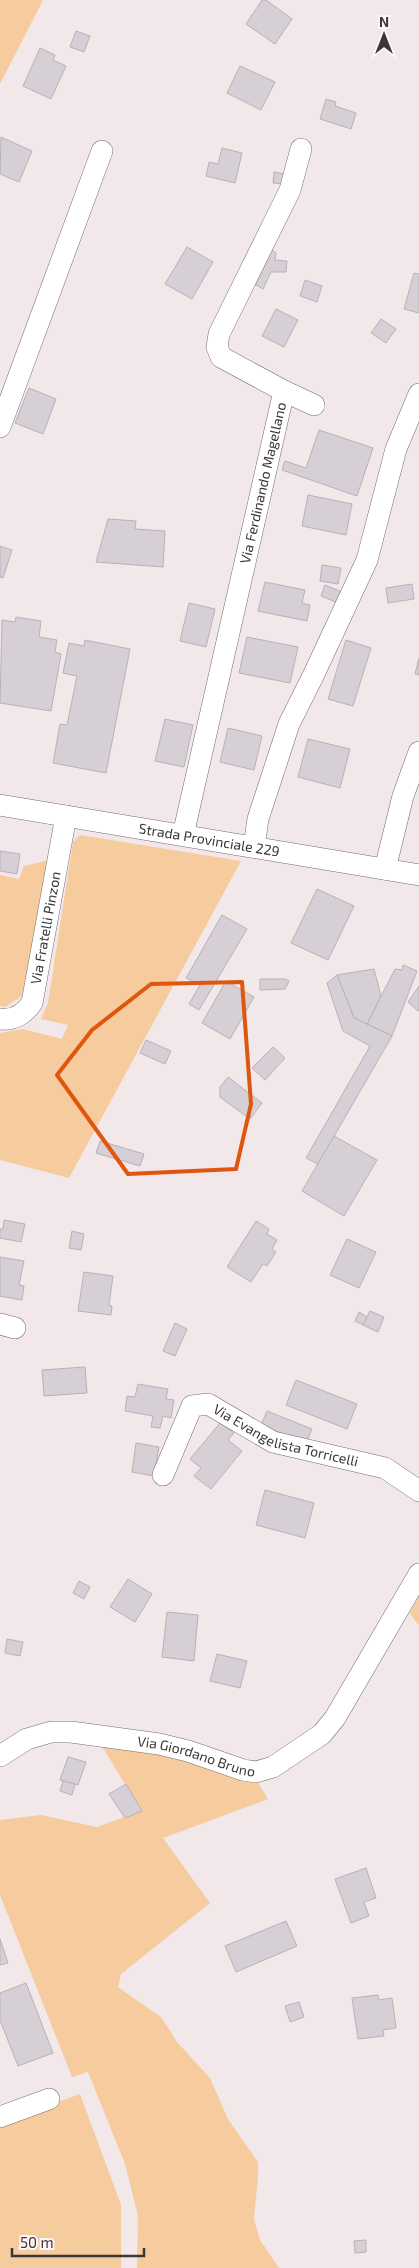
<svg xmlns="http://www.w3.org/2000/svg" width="419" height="2268" viewBox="0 0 419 2268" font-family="'Exo 2',sans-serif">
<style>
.green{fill:#f6cb9d}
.building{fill:#d6cfd5;stroke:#b8b1b7}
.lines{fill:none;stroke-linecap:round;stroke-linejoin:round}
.minor-casing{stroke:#746b6d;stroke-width:22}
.minor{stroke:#fff;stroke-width:21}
.marked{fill:none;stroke:#df570e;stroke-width:4;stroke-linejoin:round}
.labels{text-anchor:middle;stroke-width:5;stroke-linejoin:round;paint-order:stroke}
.street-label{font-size:14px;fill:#3b3738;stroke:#fef6f7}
</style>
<rect width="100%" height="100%" fill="#f2e8ea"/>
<!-- green -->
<g class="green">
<path d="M0 0H43L0 84Z"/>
<path d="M80 835 241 861 69 1178 0 1160V1033L23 1029 62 1039 68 1025 41 1019 48 1003 73 842Z"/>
<path d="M50 860 22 996 5 1007 0 1006V875L19 879 24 866Z"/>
<path d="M419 1596V1626L410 1613Z"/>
<path d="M99 1741 152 1751 255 1778 268 1799 163 1838 210 1903 121 1974 118 1987 162 2018 177 2042 210 2078 228 2119 258 2162V2176L254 2219 260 2240 279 2268H137L138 2216 125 2164 88 2072 72 2077 0 1895V1820L41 1815 97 1827 141 1811Z"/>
<path d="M80 2094 121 2205V2268H0V2123Z"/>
</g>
<!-- building -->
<g class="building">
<path d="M262 0H266L292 19 275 44 246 24Z"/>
<path d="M76 31 90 36 84 52 70 47Z"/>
<path d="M40 48 55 55 53 60 66 66 51 99 23 86Z"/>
<path d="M240 66 275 82 261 110 227 93Z"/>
<path d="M326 99 336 102 335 106 356 113 351 129 320 119Z"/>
<path d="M1 137 32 151 19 182 0 174Z"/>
<path d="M222 148 242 153 235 183 206 176 209 162 218 164Z"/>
<path d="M274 172 284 174 283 184 273 183Z"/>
<path d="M187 247 213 262 192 299 165 284Z"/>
<path d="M267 247 276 253 275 260 287 261 286 272H271L263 289 251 282Z"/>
<path d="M414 273 419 274V313L404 309Z"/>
<path d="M305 280 322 286 317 302 300 296Z"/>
<path d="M276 309 298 320 284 347 262 336Z"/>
<path d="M381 319 396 329 386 343 371 333Z"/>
<path d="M29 388 56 399 43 434 15 423Z"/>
<path d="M319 430 373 448 357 496 282 470 285 461 306 468Z"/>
<path d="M308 495 352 504 346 535 302 526Z"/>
<path d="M108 519 136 521 135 529 165 531 163 567 96 562Z"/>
<path d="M0 546 12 550 3 578 0 577Z"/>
<path d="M322 565 341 568 338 584 320 581Z"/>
<path d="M265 582 305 590 302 603 310 605 307 621 258 611Z"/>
<path d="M412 584 414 599 388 603 386 588Z"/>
<path d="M325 585 342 592 338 603 321 596Z"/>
<path d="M189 603 215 609 206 647 180 641Z"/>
<path d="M16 617 41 621 39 637 57 640 55 652 61 654 51 711 0 703 2 620 15 622Z"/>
<path d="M247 637 298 647 290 683 239 673Z"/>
<path d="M85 640 130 649 106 773 53 763 60 724 67 725 77 676 63 673 69 643 84 646Z"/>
<path d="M346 640 371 648 353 706 328 699Z"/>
<path d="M419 658V675L415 674Z"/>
<path d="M165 719 193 725 184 767 155 761Z"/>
<path d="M228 728 262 736 254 770 220 762Z"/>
<path d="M308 739 350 749 340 788 298 777Z"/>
<path d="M0 851 20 854 17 874 0 871Z"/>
<path d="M317 889 354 906 328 960 291 943Z"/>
<path d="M222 915 247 929 199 1010 189 1004 200 985 186 978Z"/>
<path d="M403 965 417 971 392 1036 367 1024 395 969 402 970Z"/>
<path d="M374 969 381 996 367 1024 354 1018 337 975Z"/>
<path d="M337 975 354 1018 392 1036 318 1164 306 1158 370 1046 343 1031 327 983Z"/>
<path d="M260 979H285L289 981 285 989 260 990Z"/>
<path d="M226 981 254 997 230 1039 202 1023Z"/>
<path d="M419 986V1010L418 1011 408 1002Z"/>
<path d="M146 1040 171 1051 165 1064 140 1053Z"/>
<path d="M273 1047 285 1058 265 1080 252 1068Z"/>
<path d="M228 1077 262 1103 250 1119 220 1097V1087Z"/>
<path d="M334 1136 377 1160 344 1216 302 1191Z"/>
<path d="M100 1141 144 1154 140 1166 96 1153Z"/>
<path d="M4 1220 25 1224 21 1242 0 1238V1229H3Z"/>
<path d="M256 1221 269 1229 267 1234 277 1240 272 1249 276 1252 267 1266 263 1264 251 1282 227 1267Z"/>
<path d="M72 1231 84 1234 81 1250 69 1248Z"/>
<path d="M347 1239 376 1252 359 1288 330 1275Z"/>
<path d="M0 1257 24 1261 19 1285 24 1286 22 1300 0 1296Z"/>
<path d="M84 1272 113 1276 109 1305 112 1306 111 1315 78 1311Z"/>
<path d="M370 1311 384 1317 378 1332 363 1325Z"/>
<path d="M359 1312 367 1317 363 1325 355 1321Z"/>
<path d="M175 1323 187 1329 175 1356 163 1351Z"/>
<path d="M85 1367 87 1393 44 1396 42 1370Z"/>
<path d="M296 1380 357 1404 347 1429 286 1405Z"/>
<path d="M138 1384 168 1389 166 1399 174 1400 171 1418 163 1416 160 1428 151 1427 153 1416 125 1411 127 1396 135 1397Z"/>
<path d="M267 1411 312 1429 306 1443 261 1425Z"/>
<path d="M220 1423 234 1433 228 1440 242 1451 211 1489 194 1476 201 1468 190 1459Z"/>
<path d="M136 1443 159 1447 154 1476 132 1472Z"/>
<path d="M265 1490 314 1503 305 1538 256 1525Z"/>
<path d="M128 1579 152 1594 135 1622 110 1607Z"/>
<path d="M79 1581 90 1587 84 1599 73 1593Z"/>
<path d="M167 1612 198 1615 194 1661 162 1657Z"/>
<path d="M7 1639 23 1642 20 1656 5 1653Z"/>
<path d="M217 1654 247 1661 240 1688 210 1681Z"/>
<path d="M68 1757 86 1762 78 1785 60 1780Z"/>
<path d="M63 1781 75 1784 72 1795 60 1791Z"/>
<path d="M126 1784 142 1811 125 1818 109 1794Z"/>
<path d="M366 1868 376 1898 364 1902 369 1916 351 1923 335 1879Z"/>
<path d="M286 1921 297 1946 236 1972 225 1946Z"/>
<path d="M0 1939 8 1963 0 1965Z"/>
<path d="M26 1983 53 2053 18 2066 0 2020V1993Z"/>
<path d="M378 1995 379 2000 392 1998 396 2028 383 2030 384 2036 358 2039 352 1998Z"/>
<path d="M299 2002 304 2017 290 2022 285 2006Z"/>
<path d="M366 2240V2252L355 2253 354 2241Z"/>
</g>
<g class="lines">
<!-- minor casing -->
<g class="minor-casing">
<g id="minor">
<path d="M284 391 314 405"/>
<path d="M0 427 102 151"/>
<path id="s1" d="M0 805 419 875"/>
<path id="s2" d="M183 835 284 391 221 357 217 347 219 334 290 190 301 149"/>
<path d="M254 847 258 819 289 724 314 674 367 560 396 449 419 394"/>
<path d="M385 869 403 796 419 752"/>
<path id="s3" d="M0 1019C14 1021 25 1013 32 1003L66 816"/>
<path d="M0 1324 15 1328"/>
<path id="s4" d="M163 1475 192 1406 208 1404 273 1442 385 1468 419 1491"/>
<path id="s5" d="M0 1756 27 1739 51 1732H71L159 1744 188 1751 243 1770 256 1772 273 1767 322 1734 335 1718 419 1574"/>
<path d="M0 2117 49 2099"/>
</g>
</g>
<!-- minor -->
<use href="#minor" class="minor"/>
</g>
<!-- marked area -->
<path class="marked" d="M242 982 251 1104 236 1169 128 1174 57 1075 92 1030 151 984Z"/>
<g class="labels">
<!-- street labels -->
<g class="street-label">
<text dy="5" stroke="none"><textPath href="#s2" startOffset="361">Via Ferdinando Magellano</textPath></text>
<text dy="5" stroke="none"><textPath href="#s1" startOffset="212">Strada Provinciale 229</textPath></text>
<text dy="5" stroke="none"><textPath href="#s3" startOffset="114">Via Fratelli Pinzon</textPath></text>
<text dy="5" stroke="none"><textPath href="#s4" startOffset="176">Via Evangelista Torricelli</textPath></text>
<text dy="5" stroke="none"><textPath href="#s5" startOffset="205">Via Giordano Bruno</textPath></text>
</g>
</g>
<!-- north arrow -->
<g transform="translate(384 35)" stroke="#fef6f7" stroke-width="4" paint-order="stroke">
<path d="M0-4L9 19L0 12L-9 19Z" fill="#3b3738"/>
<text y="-8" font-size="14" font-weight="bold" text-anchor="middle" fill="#3b3738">N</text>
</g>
<!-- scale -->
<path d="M12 2248v8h132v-8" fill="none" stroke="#3b3738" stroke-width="2.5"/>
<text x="20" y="2248" font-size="15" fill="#3b3738" stroke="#fef6f7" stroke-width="4" paint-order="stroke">50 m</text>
</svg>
